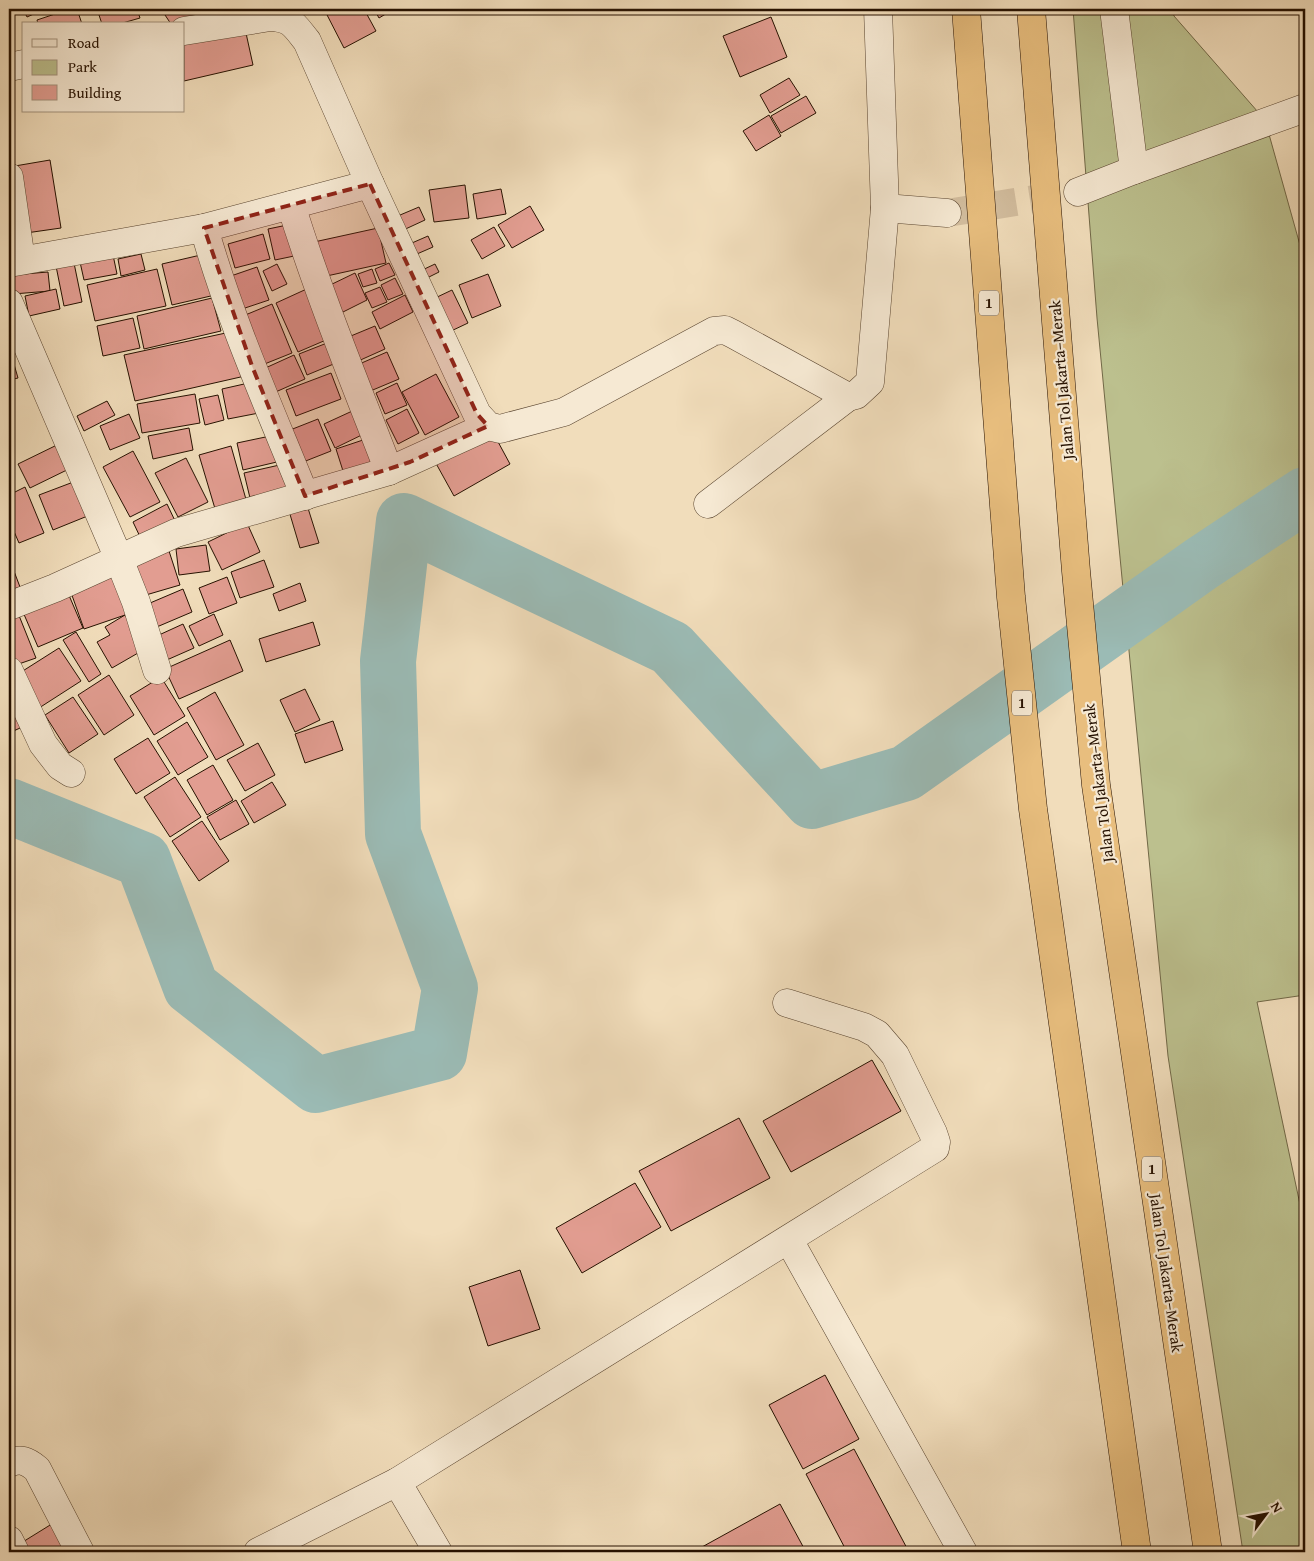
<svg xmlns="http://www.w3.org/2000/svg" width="1314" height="1561" viewBox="0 0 1314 1561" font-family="'Gentium Book Plus',serif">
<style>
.green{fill:#bcc08e;stroke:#716847}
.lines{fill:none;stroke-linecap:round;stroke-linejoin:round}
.river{stroke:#9bbbb5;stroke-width:56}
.building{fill:#e29d91;stroke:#261100}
.street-tunnel{stroke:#d3be9f;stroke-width:28;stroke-dasharray:28 14;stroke-linecap:butt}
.street-casing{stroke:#59442f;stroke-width:29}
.highway-casing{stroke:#261100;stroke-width:29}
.street{stroke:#f6e9d3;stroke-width:28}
.highway{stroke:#e8be7e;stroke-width:28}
.marked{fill:#8f2418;fill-opacity:0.2;stroke:#8f2418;stroke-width:4;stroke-dasharray:10 6;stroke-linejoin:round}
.labels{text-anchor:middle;stroke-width:4.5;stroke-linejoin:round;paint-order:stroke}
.shield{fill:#f6e9d3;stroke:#64523f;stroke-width:1}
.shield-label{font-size:15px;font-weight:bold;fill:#261100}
.street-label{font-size:16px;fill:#261100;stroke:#f6e9d3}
</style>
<rect width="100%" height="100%" fill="#f1ddbb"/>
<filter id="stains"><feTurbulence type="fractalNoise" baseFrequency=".004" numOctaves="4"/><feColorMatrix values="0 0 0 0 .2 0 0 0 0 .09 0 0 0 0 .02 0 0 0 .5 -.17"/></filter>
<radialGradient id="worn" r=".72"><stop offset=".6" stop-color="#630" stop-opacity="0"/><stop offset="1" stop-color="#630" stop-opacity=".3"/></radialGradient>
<!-- green -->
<path class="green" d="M1073 9H1172L1174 16 1265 120 1305 263V995L1257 1002 1305 1228V1552H1243L1168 1056 1097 318Z"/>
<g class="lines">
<!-- river -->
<path class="river" d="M9 806 143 860 191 987 316 1085 439 1053 450 988 393 834 388 661 404 521 671 648 812 801 906 773 1201 564 1305 495"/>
</g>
<!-- building -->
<g class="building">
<path d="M23 9H45L27 17Z"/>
<path d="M70 9H77L82 24H38L37 20Z"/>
<path d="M97 9H137L140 18 119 24H102Z"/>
<path d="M161 9H191L196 16 184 24H171Z"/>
<path d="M196 9H227L204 22Z"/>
<path d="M324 9H364L376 31 344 48Z"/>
<path d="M374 9H394L379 18Z"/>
<path d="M771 17 787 57 740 77 723 36Z"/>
<path d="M244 24 253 65 184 81V37Z"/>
<path d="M789 78 800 95 770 113 760 95Z"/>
<path d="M806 96 816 113 781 133 771 116Z"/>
<path d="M769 115 781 136 756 151 743 131Z"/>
<path d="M50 160 61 228 19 234 9 167Z"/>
<path d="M465 185 469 218 434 222 429 190Z"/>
<path d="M501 189 506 214 477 219 473 194Z"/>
<path d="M530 206 544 230 512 248 498 225Z"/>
<path d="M419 207 425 220 399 232 393 218Z"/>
<path d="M292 224 299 255 275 260 268 229Z"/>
<path d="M494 227 505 246 482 259 471 240Z"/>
<path d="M378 228 386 263 322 277 314 242Z"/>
<path d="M263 234 270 259 235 268 228 244Z"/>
<path d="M428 236 433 247 410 257 405 246Z"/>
<path d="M141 254 145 270 121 276 118 259Z"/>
<path d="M205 254 215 295 172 305 162 264Z"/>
<path d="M113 255 117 274 84 280 80 262Z"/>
<path d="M74 263 82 302 64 306 56 266Z"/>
<path d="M389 263 395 275 380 281 375 269Z"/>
<path d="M277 264 287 284 272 291 263 271Z"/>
<path d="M435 264 439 272 423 280 418 272Z"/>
<path d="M257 267 269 300 236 311 225 278Z"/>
<path d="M157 269 166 306 95 321 87 285Z"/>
<path d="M372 269 377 283 363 287 358 274Z"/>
<path d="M48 272 50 291 13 294 12 275Z"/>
<path d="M355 273 367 300 339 314 326 287Z"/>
<path d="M488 274 501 306 472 318 459 285Z"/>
<path d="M395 278 403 294 388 300 381 285Z"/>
<path d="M311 287 333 337 298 352 276 303Z"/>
<path d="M380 287 387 302 372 308 365 293Z"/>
<path d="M56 289 60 309 29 316 25 296Z"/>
<path d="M452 290 468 323 449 332 433 299Z"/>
<path d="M405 295 413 312 380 329 372 312Z"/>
<path d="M212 298 221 331 144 349 137 316Z"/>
<path d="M272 304 292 353 257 367 238 318Z"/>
<path d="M133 318 140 348 103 356 97 326Z"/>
<path d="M375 326 385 349 356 362 346 338Z"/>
<path d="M235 331 245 376 135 401 124 355Z"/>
<path d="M327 343 336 363 307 375 299 354Z"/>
<path d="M9 347 18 378 9 380Z"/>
<path d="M387 352 399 379 368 392 357 365Z"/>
<path d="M294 355 305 379 271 394 261 370Z"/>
<path d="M331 373 341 399 296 416 286 390Z"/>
<path d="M436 374 459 417 425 435 402 392Z"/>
<path d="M253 382 259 413 228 419 222 389Z"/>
<path d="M397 383 407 405 385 414 376 393Z"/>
<path d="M195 394 200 423 142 433 137 404Z"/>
<path d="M218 395 224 420 205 425 199 399Z"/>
<path d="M107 401 115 415 84 431 77 416Z"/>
<path d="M361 407 372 430 335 448 324 424Z"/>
<path d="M407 409 419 433 398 444 386 420Z"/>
<path d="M129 414 140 438 110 450 100 426Z"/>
<path d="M318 419 331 451 298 464 285 432Z"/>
<path d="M490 427 510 464 454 496 433 458Z"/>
<path d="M189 428 193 450 153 459 148 436Z"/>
<path d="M275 435 281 461 243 470 237 443Z"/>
<path d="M369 438 377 463 344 474 336 449Z"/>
<path d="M61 443 73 467 30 488 18 464Z"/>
<path d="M231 446 247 503 216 512 199 455Z"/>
<path d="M133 451 160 502 130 517 103 467Z"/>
<path d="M186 458 208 502 178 517 155 473Z"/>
<path d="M284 464 290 489 250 498 244 473Z"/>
<path d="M76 481 90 515 53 530 39 495Z"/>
<path d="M25 487 44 533 19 543 9 520V495Z"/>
<path d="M167 504 177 525 143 543 133 522Z"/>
<path d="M307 505 319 543 300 548 289 511Z"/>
<path d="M247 523 260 552 222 570 208 542Z"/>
<path d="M206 545 210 571 179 575 176 549Z"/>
<path d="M169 551 180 585 139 597 129 563Z"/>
<path d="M9 558 20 587 9 591Z"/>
<path d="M264 560 274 587 240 598 231 572Z"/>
<path d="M113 572 128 614 84 629 69 587Z"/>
<path d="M227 577 237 603 209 614 199 588Z"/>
<path d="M300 583 306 601 279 611 273 594Z"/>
<path d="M183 589 192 612 152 629 143 606Z"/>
<path d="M68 593 83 628 38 647 23 612Z"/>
<path d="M16 608 36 658 10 667 9 663V611Z"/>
<path d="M214 614 223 635 199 646 189 626Z"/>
<path d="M125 615 145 649 112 668 97 642 110 635 105 627Z"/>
<path d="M313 622 320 645 266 662 259 639Z"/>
<path d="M183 624 194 648 160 663 148 640Z"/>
<path d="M76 632 101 674 89 682 63 640Z"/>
<path d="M230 640 243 671 179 699 165 669Z"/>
<path d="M59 648 81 681 39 708 18 674Z"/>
<path d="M109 675 134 715 104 735 78 695Z"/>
<path d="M161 677 185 716 154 735 130 696Z"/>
<path d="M305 689 320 720 295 732 280 700Z"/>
<path d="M215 692 244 745 216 760 187 708Z"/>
<path d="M73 697 98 734 69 753 45 715Z"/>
<path d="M9 702 29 724 9 733Z"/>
<path d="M333 721 343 750 305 763 295 734Z"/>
<path d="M187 722 208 757 178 775 157 741Z"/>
<path d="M148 738 170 773 136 794 114 759Z"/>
<path d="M258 743 275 775 245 791 227 760Z"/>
<path d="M213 765 233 800 207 815 187 780Z"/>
<path d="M175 777 201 817 170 837 144 797Z"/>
<path d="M272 782 286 805 254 823 241 801Z"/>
<path d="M236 800 249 824 220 840 207 817Z"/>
<path d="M202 821 229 861 199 881 172 841Z"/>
<path d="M872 1060 901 1111 791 1172 763 1121Z"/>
<path d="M739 1118 770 1178 671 1231 639 1171Z"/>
<path d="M635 1183 661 1227 582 1273 556 1228Z"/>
<path d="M520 1270 540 1329 488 1346 469 1287Z"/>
<path d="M825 1375 859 1439 803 1469 769 1405Z"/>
<path d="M854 1449 909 1552H847L806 1474Z"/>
<path d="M780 1504 806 1552H705L702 1547Z"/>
<path d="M55 1522 73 1552H16L13 1548Z"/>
</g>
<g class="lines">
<!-- street-tunnel -->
<path class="street-tunnel" d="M947 213 1078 192"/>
<!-- street casing -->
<g class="street-casing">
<g id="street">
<path d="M1114 9 1134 170"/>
<path d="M184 31 270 17C292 18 294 25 307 41L370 184 477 414 488 426 500 429 564 412 714 331 725 330 733 334 848 397 856 395 870 382 885 208 878 9"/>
<path d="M9 67 24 64"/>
<path d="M9 177 21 260"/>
<path d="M1078 192 1134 170 1305 108"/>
<path d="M291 205C319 295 355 383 389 471"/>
<path d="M885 208 947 213"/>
<path d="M204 228C230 320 269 407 305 496"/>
<path d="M9 263 204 228 370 184"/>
<path d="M9 303 119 559 136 602 157 670"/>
<path d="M708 504 848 397"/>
<path d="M9 606 55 588 176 533 389 471 488 426"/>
<path d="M9 671 43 744 60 766 71 773"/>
<path d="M789 1240 963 1552"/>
<path d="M9 1463C21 1458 27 1461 37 1469L80 1552"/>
<path d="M397 1482 438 1552"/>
<path d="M9 1540 15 1552"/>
<path d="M258 1552 397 1482 935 1148 936 1142 933 1133 895 1055 877 1034 864 1027 787 1003"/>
</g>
</g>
<!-- highway casing -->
<g class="highway-casing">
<g id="highway">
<path d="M966 9 1011 597 1033 809 1137 1552"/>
<path d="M1031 9 1076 571 1096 785 1208 1552"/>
</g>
</g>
<!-- street -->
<use href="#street" class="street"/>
<!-- highway -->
<use href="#highway" class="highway"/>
</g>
<!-- marked area -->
<path class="marked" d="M370 184 477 414 488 426 410 462 305 496 252 366 204 228Z"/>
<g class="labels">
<!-- shield labels -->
<g class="shield">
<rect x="979" y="290.5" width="20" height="25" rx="4"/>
<rect x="1012" y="690.5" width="20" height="25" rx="4"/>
<rect x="1142" y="1156.5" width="20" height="25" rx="4"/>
</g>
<g class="shield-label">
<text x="989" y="308">1</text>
<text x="1022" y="708">1</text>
<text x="1152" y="1174">1</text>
</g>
<!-- street labels -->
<g class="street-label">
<text transform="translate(1061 380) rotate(-95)" y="6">Jalan Tol Jakarta–Merak</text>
<text transform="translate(1098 783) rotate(-97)" y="6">Jalan Tol Jakarta–Merak</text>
<text transform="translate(1167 1273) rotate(82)" y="6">Jalan Tol Jakarta–Merak</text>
</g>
</g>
<!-- margin -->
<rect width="1314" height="1561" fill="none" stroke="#f1ddbb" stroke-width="30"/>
<rect x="10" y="10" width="1294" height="1541" fill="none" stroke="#261100" stroke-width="2.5"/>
<rect x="15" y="15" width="1284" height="1531" fill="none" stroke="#261100"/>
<!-- legend -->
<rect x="22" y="22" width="162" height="90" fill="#f6e9d3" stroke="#a3937f"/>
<rect x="32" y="39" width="25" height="8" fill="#f6e9d3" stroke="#a3937f"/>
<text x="68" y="48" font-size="15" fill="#261100">Road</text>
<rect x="32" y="60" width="25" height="15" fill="#bcc08e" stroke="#a3937f"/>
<text x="68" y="72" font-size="15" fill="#261100">Park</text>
<rect x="32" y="85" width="25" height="15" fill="#e29d91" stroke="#a3937f"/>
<text x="68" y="98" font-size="15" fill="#261100">Building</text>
<!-- north arrow -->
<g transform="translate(1266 1514) rotate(58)" stroke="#f6e9d3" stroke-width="4" paint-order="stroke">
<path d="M0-4L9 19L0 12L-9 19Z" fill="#261100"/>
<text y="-8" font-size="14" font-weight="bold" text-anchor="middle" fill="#261100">N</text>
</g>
<rect width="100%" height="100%" filter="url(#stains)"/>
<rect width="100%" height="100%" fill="url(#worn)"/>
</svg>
